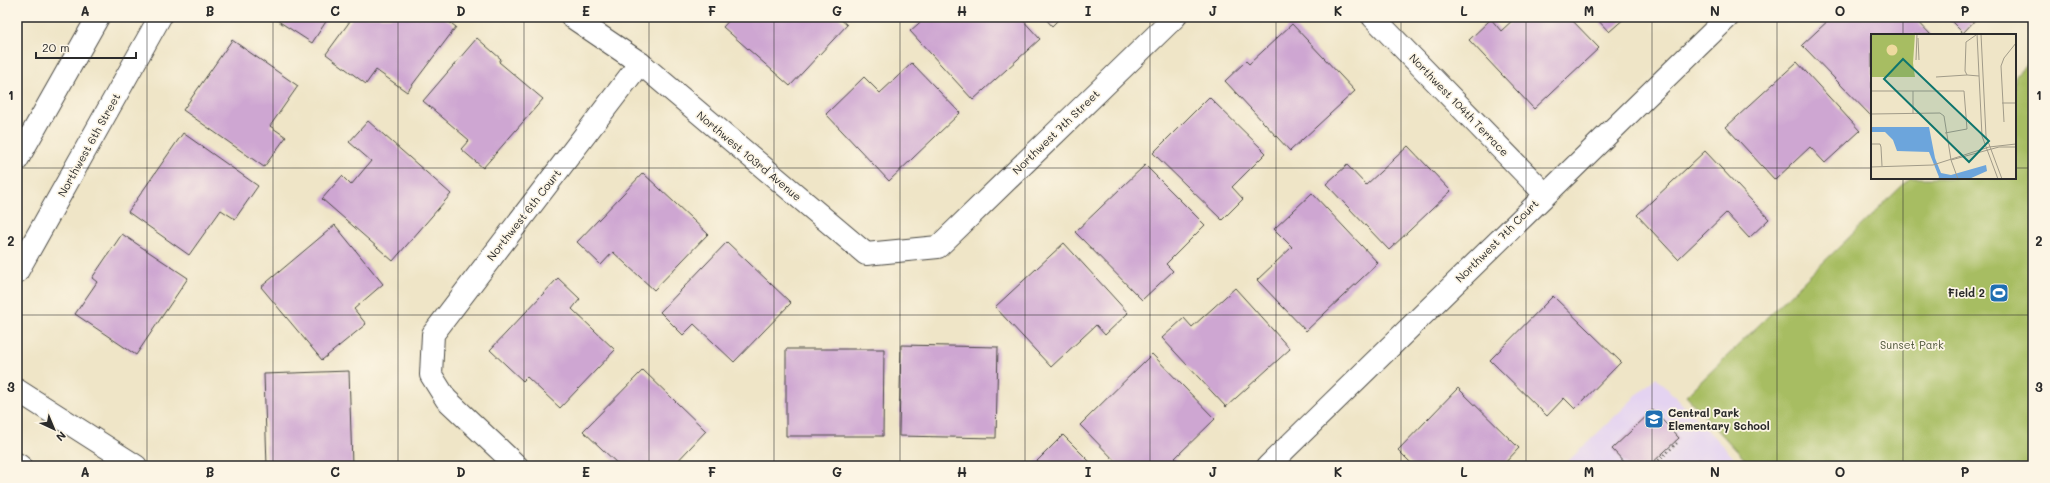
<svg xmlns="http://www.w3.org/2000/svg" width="2050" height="483" viewBox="0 0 2050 483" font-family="Mali,sans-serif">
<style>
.built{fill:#e4d3f1}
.green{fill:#a7bd62;stroke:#697446}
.building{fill:#cea6d2}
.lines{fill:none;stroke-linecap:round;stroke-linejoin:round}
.minor-casing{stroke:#484742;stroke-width:24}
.secondary-casing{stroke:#484742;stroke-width:24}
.path{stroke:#484742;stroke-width:2.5;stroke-dasharray:1 3;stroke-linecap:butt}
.minor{stroke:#fff;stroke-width:22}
.secondary{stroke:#fff;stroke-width:22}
.grid{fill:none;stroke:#2b2b2b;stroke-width:1;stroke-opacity:0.55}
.labels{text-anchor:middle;stroke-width:3.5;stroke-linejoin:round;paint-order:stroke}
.street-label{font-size:11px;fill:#2b2b2b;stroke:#fcf5e5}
.poi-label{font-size:11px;font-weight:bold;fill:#2b2b2b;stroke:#fcf5e5;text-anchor:end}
.park-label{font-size:11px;fill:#50573c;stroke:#fcf5e5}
.inset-road{fill:none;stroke:#a19b89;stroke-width:1}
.view{fill:#0f766e;fill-opacity:0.15;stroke:#0f766e;stroke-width:2}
.inset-edge{fill:none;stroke:#2b2b2b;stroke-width:2}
.neatline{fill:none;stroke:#2b2b2b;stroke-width:1.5}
.grid-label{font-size:13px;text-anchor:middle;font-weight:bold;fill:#2b2b2b}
</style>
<rect width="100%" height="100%" fill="#fcf5e5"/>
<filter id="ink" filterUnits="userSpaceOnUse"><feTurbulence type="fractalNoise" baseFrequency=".025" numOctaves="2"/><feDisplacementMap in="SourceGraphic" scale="8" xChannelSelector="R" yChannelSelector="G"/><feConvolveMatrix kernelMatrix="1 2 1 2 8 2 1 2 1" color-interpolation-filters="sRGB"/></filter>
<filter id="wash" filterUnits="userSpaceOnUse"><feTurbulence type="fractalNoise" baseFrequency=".012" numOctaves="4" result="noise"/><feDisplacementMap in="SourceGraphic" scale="16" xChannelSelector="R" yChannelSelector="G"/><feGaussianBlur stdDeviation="0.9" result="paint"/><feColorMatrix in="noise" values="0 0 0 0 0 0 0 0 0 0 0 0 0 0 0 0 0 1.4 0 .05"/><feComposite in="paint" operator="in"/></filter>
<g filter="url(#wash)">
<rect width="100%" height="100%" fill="#efe5c7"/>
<!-- built -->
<path class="built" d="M1656 377 1742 466H1563Z"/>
<!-- green -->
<path class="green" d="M2033 59V466H1751L1686 396 1910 178H2015V76Z"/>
<g id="blocks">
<!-- building -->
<g class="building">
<path d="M272 17H329L312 43Z"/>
<path d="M353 17H443L456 27 407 92 376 70 366 84 326 54Z"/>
<path d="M732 17H838L847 25 790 86 723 27Z"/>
<path d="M926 17H937L940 20 943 17H1020L1040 39 973 100 910 31Z"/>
<path d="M1044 17H1061L1052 26Z"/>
<path d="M1516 17H1569L1599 48 1534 109 1469 40 1491 19 1501 31Z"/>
<path d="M1595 17H1626L1609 32Z"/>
<path d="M1832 17H1914L1931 35H1872V117L1802 45Z"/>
<path d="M1947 17H1978L1963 33Z"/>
<path d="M1292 24 1355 91 1290 151 1225 81 1246 61 1249 64Z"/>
<path d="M477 38 501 59 499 62 543 99 483 168 461 149 469 140 423 101Z"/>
<path d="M232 40 298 86 270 126 286 137 264 167 183 110Z"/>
<path d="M1797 62 1860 131 1825 163 1810 147 1775 180 1726 127Z"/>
<path d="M912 63 960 113 889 181 826 114 864 77 880 93Z"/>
<path d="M1209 97 1266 153 1232 187 1243 199 1222 220 1153 153Z"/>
<path d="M368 121 451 194 393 261 322 199 342 176 351 185 371 161 349 142Z"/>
<path d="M183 133 258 186 235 219 221 210 189 255 128 212Z"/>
<path d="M1408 146 1451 191 1389 250 1326 184 1347 165 1366 185Z"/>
<path d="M1705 151 1769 219 1749 238 1726 213 1678 259 1637 215Z"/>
<path d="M1145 165 1205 225 1166 264 1173 271 1142 300 1075 232Z"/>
<path d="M643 173 708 234 654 290 613 252 601 265 577 242Z"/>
<path d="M1312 193 1378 263 1306 331 1257 280 1292 247 1274 229Z"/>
<path d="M335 225 383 284 354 309 366 324 322 360 261 287Z"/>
<path d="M122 234 188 278 136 355 75 314 97 282 92 278Z"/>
<path d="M727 242 791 303 734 362 694 324 683 335 660 312Z"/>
<path d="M1064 243 1128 313 1105 335 1096 325 1051 367 995 307Z"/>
<path d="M558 278 580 299 572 309 615 350 560 408 527 377 523 381 490 350Z"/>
<path d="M1235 288 1290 349 1226 407 1162 338 1184 318 1192 327Z"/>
<path d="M1553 296 1621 362 1575 409 1564 398 1547 416 1490 360Z"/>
<path d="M901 345 998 347 996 438 899 436Z"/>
<path d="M786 349H884L883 436H786Z"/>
<path d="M1152 354 1215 419 1175 458 1177 460 1171 466H1120L1080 425Z"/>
<path d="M643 370 706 431 673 466H620L583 431Z"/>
<path d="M349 371 352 465 267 466 264 374Z"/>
<path d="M1458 388 1519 448 1502 466H1414L1398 450Z"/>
<path d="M1653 410 1679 438 1649 466H1628L1612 449Z"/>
<path d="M1063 435 1094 466H1032Z"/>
<path d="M1697 460 1703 466H1690Z"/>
</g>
</g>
</g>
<g filter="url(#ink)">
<use href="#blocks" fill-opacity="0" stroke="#484742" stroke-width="1"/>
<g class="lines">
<!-- minor casing -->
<g class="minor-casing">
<g id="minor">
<path d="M572 17 640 63 866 254 938 247 1175 17"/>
<path d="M1373 17 1545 194"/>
<path d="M17 160 98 17"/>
<path d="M17 272 160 17"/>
<path d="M517 466 446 399 431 375 433 334 640 63"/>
<path d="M1268 466 1728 17"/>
</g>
</g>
<!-- secondary casing -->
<g class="secondary-casing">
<g id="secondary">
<path d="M17 390 136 466"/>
<path d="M17 464 20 466"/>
</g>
</g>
<!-- path -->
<path class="path" d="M1653 466 1677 443 1675 441"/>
<!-- minor -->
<use href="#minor" class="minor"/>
<!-- secondary -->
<use href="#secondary" class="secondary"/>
</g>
</g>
<!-- grid -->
<path class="grid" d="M147 17V466M273 17V466M398 17V466M524 17V466M649 17V466M774 17V466M900 17V466M1025 17V466M1150 17V466M1276 17V466M1401 17V466M1526 17V466M1652 17V466M1777 17V466M1903 17V35M17 168H1872M2015 168H2033M1903 178V466M17 315H2033"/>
<!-- icons -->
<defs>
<g id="stadium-square" transform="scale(1)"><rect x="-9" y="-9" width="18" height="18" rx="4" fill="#1f6fb2" stroke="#fcf5e5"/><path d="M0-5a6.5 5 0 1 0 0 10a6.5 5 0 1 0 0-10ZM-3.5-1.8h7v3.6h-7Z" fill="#fff"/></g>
<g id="school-square" transform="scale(1)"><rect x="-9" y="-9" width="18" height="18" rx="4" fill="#1f6fb2" stroke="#fcf5e5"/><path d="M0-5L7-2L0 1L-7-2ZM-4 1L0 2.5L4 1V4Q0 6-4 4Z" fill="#fff"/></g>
</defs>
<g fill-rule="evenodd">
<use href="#stadium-square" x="1999" y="293"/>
<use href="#school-square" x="1654" y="419"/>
</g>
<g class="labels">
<!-- street labels -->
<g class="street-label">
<text transform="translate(1459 105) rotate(46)" y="4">Northwest 104th Terrace</text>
<text transform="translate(1056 132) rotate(-44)" y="4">Northwest 7th Street</text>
<text transform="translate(89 145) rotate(-61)" y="4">Northwest 6th Street</text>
<text transform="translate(749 156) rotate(40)" y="4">Northwest 103rd Avenue</text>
<text transform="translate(524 215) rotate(-52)" y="4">Northwest 6th Court</text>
<text transform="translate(1497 241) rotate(-45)" y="4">Northwest 7th Court</text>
</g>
<!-- poi labels -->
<g class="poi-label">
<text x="1985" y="297">Field 2</text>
<text x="1668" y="417" text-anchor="start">Central Park<tspan x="1668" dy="13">Elementary School</tspan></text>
</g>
<!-- park labels -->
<g class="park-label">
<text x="1912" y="349">Sunset Park</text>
</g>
</g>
<!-- overview -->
<g transform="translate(1871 34)">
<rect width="145" height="145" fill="#efe5c7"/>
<path d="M0 0H44L42 29 44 43H0Z" fill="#a7bd62"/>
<path d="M15.5 16a5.5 5.5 0 1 1 11 0a5.5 5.5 0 1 1-11 0Z" fill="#eeda9e"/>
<path d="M0 93H58L64 124 70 139 80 141 115 131 116 137 98 145H67L68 143 58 118 26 117 22 106 14 98H0Z" fill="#6ca5dc"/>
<path class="inset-road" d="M106 0 111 102 127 145M110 0 115 102 131 145M105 1 95 8 94 37 96 41 108 42M47 4 48 26M45 26 46 0M65 43 96 41M0 57H93L96 95 74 99M42 57V80M131 69H145M0 80 69 79 73 82 80 126 87 145M133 88 130 32 133 24 145 9M0 110H9L10 113 11 132M80 126 128 113H145M0 133 62 131 118 113 145 110"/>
<path class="view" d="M32 25 118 107 98 128 13 45Z"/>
<rect width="145" height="145" class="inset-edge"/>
</g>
<!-- margin -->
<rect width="2050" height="483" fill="none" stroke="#fcf5e5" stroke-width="44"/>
<!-- north arrow -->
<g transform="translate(54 429) rotate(136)" stroke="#fcf5e5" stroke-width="3" paint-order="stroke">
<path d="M0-3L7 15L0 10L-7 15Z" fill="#2b2b2b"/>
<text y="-6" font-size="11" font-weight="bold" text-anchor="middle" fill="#2b2b2b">N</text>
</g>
<!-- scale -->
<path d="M36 52v6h100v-6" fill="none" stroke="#2b2b2b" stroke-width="2"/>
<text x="42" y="52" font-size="12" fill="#2b2b2b" stroke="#fcf5e5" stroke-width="3" paint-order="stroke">20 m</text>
<rect x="22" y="22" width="2006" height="439" class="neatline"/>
<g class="grid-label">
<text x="85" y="16">A</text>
<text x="210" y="16">B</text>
<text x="335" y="16">C</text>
<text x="461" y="16">D</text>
<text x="586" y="16">E</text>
<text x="712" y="16">F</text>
<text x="837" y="16">G</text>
<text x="962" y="16">H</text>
<text x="1088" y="16">I</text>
<text x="1213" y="16">J</text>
<text x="1338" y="16">K</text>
<text x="1464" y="16">L</text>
<text x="1589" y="16">M</text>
<text x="1715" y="16">N</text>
<text x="1840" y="16">O</text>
<text x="1965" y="16">P</text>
<text x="11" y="100">1</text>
<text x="2039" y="100">1</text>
<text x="11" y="246">2</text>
<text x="2039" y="246">2</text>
<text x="11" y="392">3</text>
<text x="2039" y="392">3</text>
<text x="85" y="477">A</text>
<text x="210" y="477">B</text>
<text x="335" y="477">C</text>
<text x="461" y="477">D</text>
<text x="586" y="477">E</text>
<text x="712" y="477">F</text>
<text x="837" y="477">G</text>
<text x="962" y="477">H</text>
<text x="1088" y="477">I</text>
<text x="1213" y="477">J</text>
<text x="1338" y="477">K</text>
<text x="1464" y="477">L</text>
<text x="1589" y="477">M</text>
<text x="1715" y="477">N</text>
<text x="1840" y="477">O</text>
<text x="1965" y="477">P</text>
</g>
</svg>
